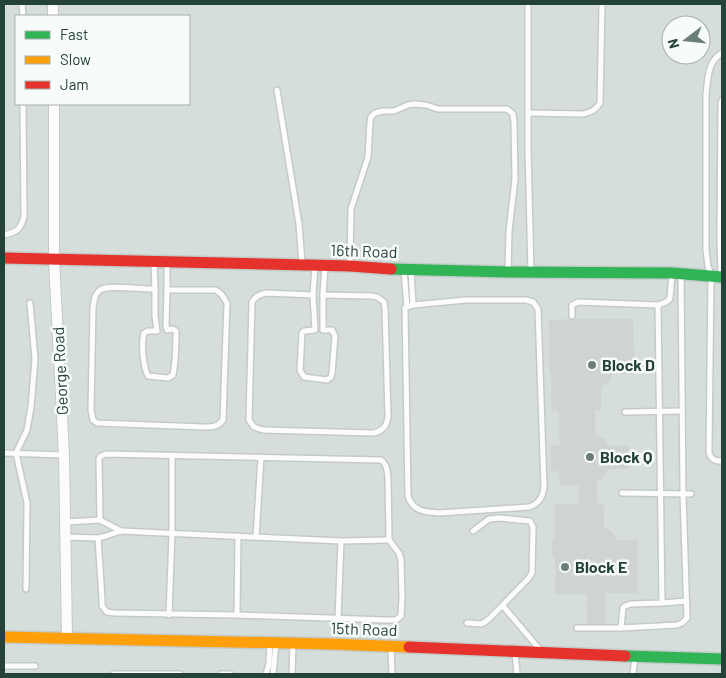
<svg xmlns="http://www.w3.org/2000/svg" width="726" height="678" viewBox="0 0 726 678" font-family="Barlow,sans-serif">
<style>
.built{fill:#d6dedb;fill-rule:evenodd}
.building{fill:#cfd4d2;stroke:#d1d6d4}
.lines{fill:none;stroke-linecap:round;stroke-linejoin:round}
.lane-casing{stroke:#c5cac8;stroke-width:8}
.street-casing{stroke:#c5cac8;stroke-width:12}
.fast-casing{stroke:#c3cbc8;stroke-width:14}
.slow-casing{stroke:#c3cbc8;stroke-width:14}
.jam-casing{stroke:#c3cbc8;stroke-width:14}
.lane{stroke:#fcfcfc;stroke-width:5}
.street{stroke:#fcfcfc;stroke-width:10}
.fast{stroke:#30b455;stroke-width:11}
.slow{stroke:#ff9f0a;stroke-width:11}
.jam{stroke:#e5322d;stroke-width:11}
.poi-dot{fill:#697e78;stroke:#f7fbf9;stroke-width:2}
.labels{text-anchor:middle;stroke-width:5;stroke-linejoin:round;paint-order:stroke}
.street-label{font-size:16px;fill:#24423a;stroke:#f7fbf9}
.poi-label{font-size:16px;font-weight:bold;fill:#24423a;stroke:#f7fbf9;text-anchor:start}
</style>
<rect width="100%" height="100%" fill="#e8edeb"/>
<!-- built -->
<path class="built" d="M4 4H722V674H4ZM16 16H189V104H16ZM671 25H701V55H671Z"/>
<!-- building -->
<path class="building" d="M633 319 634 374H613L609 382 601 387V410H595V435L604 439 607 446H629V468L607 469 603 478 596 481 597 504H603L604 528 612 532 616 540H637L638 593H605L606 624H588L587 594H556L555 557H553L552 540H555L554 505 579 504 578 485H560L559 471H551V446H560L559 411H552L551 373H550L549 320Z"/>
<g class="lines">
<!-- lane casing -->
<g class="lane-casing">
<g id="lane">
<path d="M22 4 23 16"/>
<path d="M528 4V149L531 272"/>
<path d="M722 53C707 62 708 79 706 94V250L708 266 711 276 709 452C711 460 715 461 722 461"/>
<path d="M277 90 299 224 302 263"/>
<path d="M528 113 583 114C591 112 596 110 600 103L602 4"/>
<path d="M4 235C17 232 20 230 24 217L23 104"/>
<path d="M154 262 155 289C143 290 108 284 100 290 94 295 94 301 93 308L91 410 93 420 97 423 204 427C212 427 218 427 223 420L227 303 222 295 216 290H167V263"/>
<path d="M350 264 351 209 368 157 370 122 371 117 375 113 383 111H394L408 105 414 104 426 105 438 109H507L513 114 514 123 515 179 509 231 508 272"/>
<path d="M315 266 313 295 267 293C261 294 255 296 252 302L249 420 254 427 263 430 373 433C383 431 387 426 388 416L385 309 384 302 377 297 371 296 323 295 325 266"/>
<path d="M404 270 407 307"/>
<path d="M411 270 413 305"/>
<path d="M721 275 720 237 721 103 722 100"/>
<path d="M155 289V316L157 331H148L144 333C141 344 143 366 148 376L168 378 173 375C176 360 176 345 176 331L173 329 167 330 166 325 167 290"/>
<path d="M313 295 315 330 304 331 302 333 300 370 304 377 327 380 331 377 332 373 335 336 332 330H323V295"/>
<path d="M466 300H526L533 302 538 309 544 487C543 497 539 504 529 507L439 513C426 512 413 512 408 496L405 308 406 307 413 305Z"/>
<path d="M658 305 662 603"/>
<path d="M572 316V305L578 302 658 305C662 303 668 303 670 298L672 274"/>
<path d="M625 412 682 411"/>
<path d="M4 453 64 455"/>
<path d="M622 493 691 494"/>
<path d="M66 522 100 520 121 531"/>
<path d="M66 537 98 538 106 536 121 531 341 541 389 540"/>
<path d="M256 537 261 457"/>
<path d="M98 538 102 599V606L107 612 114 613 237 615 386 620H396L401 616 402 598 401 560 399 553 389 540 388 477C387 470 387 464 381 460L106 454 101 456 99 459 100 520"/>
<path d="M26 589 27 503 16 453 27 430 31 407 35 359 30 303"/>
<path d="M503 606 541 651"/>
<path d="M169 615 172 534V455"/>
<path d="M237 615 238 536"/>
<path d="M338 619 341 541"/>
<path d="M467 623 481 624 485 622 490 618 528 579 532 573 533 527 530 521 499 518 489 519 473 531"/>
<path d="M577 628H621L677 625 682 623 687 618 683 494 681 274"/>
<path d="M621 628 623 608 625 606 631 604 662 603 687 601"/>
<path d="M391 647 392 674"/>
<path d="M515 652 517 674"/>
<path d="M4 666H35"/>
<path d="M114 674H180"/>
<path d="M221 674H230"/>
<path d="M266 674 269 664 270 643"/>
<path d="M273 674 276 644"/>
<path d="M292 674 293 645"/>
<path d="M633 674 635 657"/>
</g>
</g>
<!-- street casing -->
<g class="street-casing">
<g id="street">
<path d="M53 16V4"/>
<path d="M54 104V260L64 455 67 638"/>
</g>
</g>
<!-- fast casing -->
<g class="fast-casing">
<g id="fast">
<path d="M391 269 508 272 672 273 722 277"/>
<path d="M625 656 722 659"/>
</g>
</g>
<!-- slow casing -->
<g class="slow-casing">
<path id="slow" d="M4 637 331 644 409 647"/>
</g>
<!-- jam casing -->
<g class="jam-casing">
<g id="jam">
<path d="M4 258 350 266 391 269"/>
<path d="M409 647 625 656"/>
</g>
</g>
<!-- lane -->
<use href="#lane" class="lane"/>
<!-- street -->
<use href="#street" class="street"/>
<!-- fast -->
<use href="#fast" class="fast"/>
<!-- slow -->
<use href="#slow" class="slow"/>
<!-- jam -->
<use href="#jam" class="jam"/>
</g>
<!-- markers -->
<g class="poi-dot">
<circle cx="592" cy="365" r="5"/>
<circle cx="590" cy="457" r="5"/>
<circle cx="565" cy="567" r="5"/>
</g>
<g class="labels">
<!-- street labels -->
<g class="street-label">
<text transform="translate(364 251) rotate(2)" y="6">16th Road</text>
<text transform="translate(60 371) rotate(-93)" y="6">George Road</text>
<text transform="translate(364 629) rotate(2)" y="6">15th Road</text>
</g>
<!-- poi labels -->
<g class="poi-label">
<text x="602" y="371">Block D</text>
<text x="600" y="463">Block Q</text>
<text x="575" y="573">Block E</text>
</g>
</g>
<!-- border -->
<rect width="726" height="678" fill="none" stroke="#24423a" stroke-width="10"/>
<!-- legend -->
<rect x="15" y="15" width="175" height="90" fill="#f7fbf9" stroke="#a3b1ad"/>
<rect x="25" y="31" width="25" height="8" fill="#30b455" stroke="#a3b1ad"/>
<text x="60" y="40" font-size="15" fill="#24423a">Fast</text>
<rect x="25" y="56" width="25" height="8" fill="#ff9f0a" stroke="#a3b1ad"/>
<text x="60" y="65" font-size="15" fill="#24423a">Slow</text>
<rect x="25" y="81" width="25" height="8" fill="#e5322d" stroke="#a3b1ad"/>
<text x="60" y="90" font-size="15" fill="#24423a">Jam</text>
<!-- north arrow -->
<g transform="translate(686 40) rotate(254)"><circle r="24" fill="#f7fbf9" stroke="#a3b1ad"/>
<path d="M0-4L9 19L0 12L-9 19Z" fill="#697e78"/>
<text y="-8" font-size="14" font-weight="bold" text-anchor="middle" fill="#24423a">N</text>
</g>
</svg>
